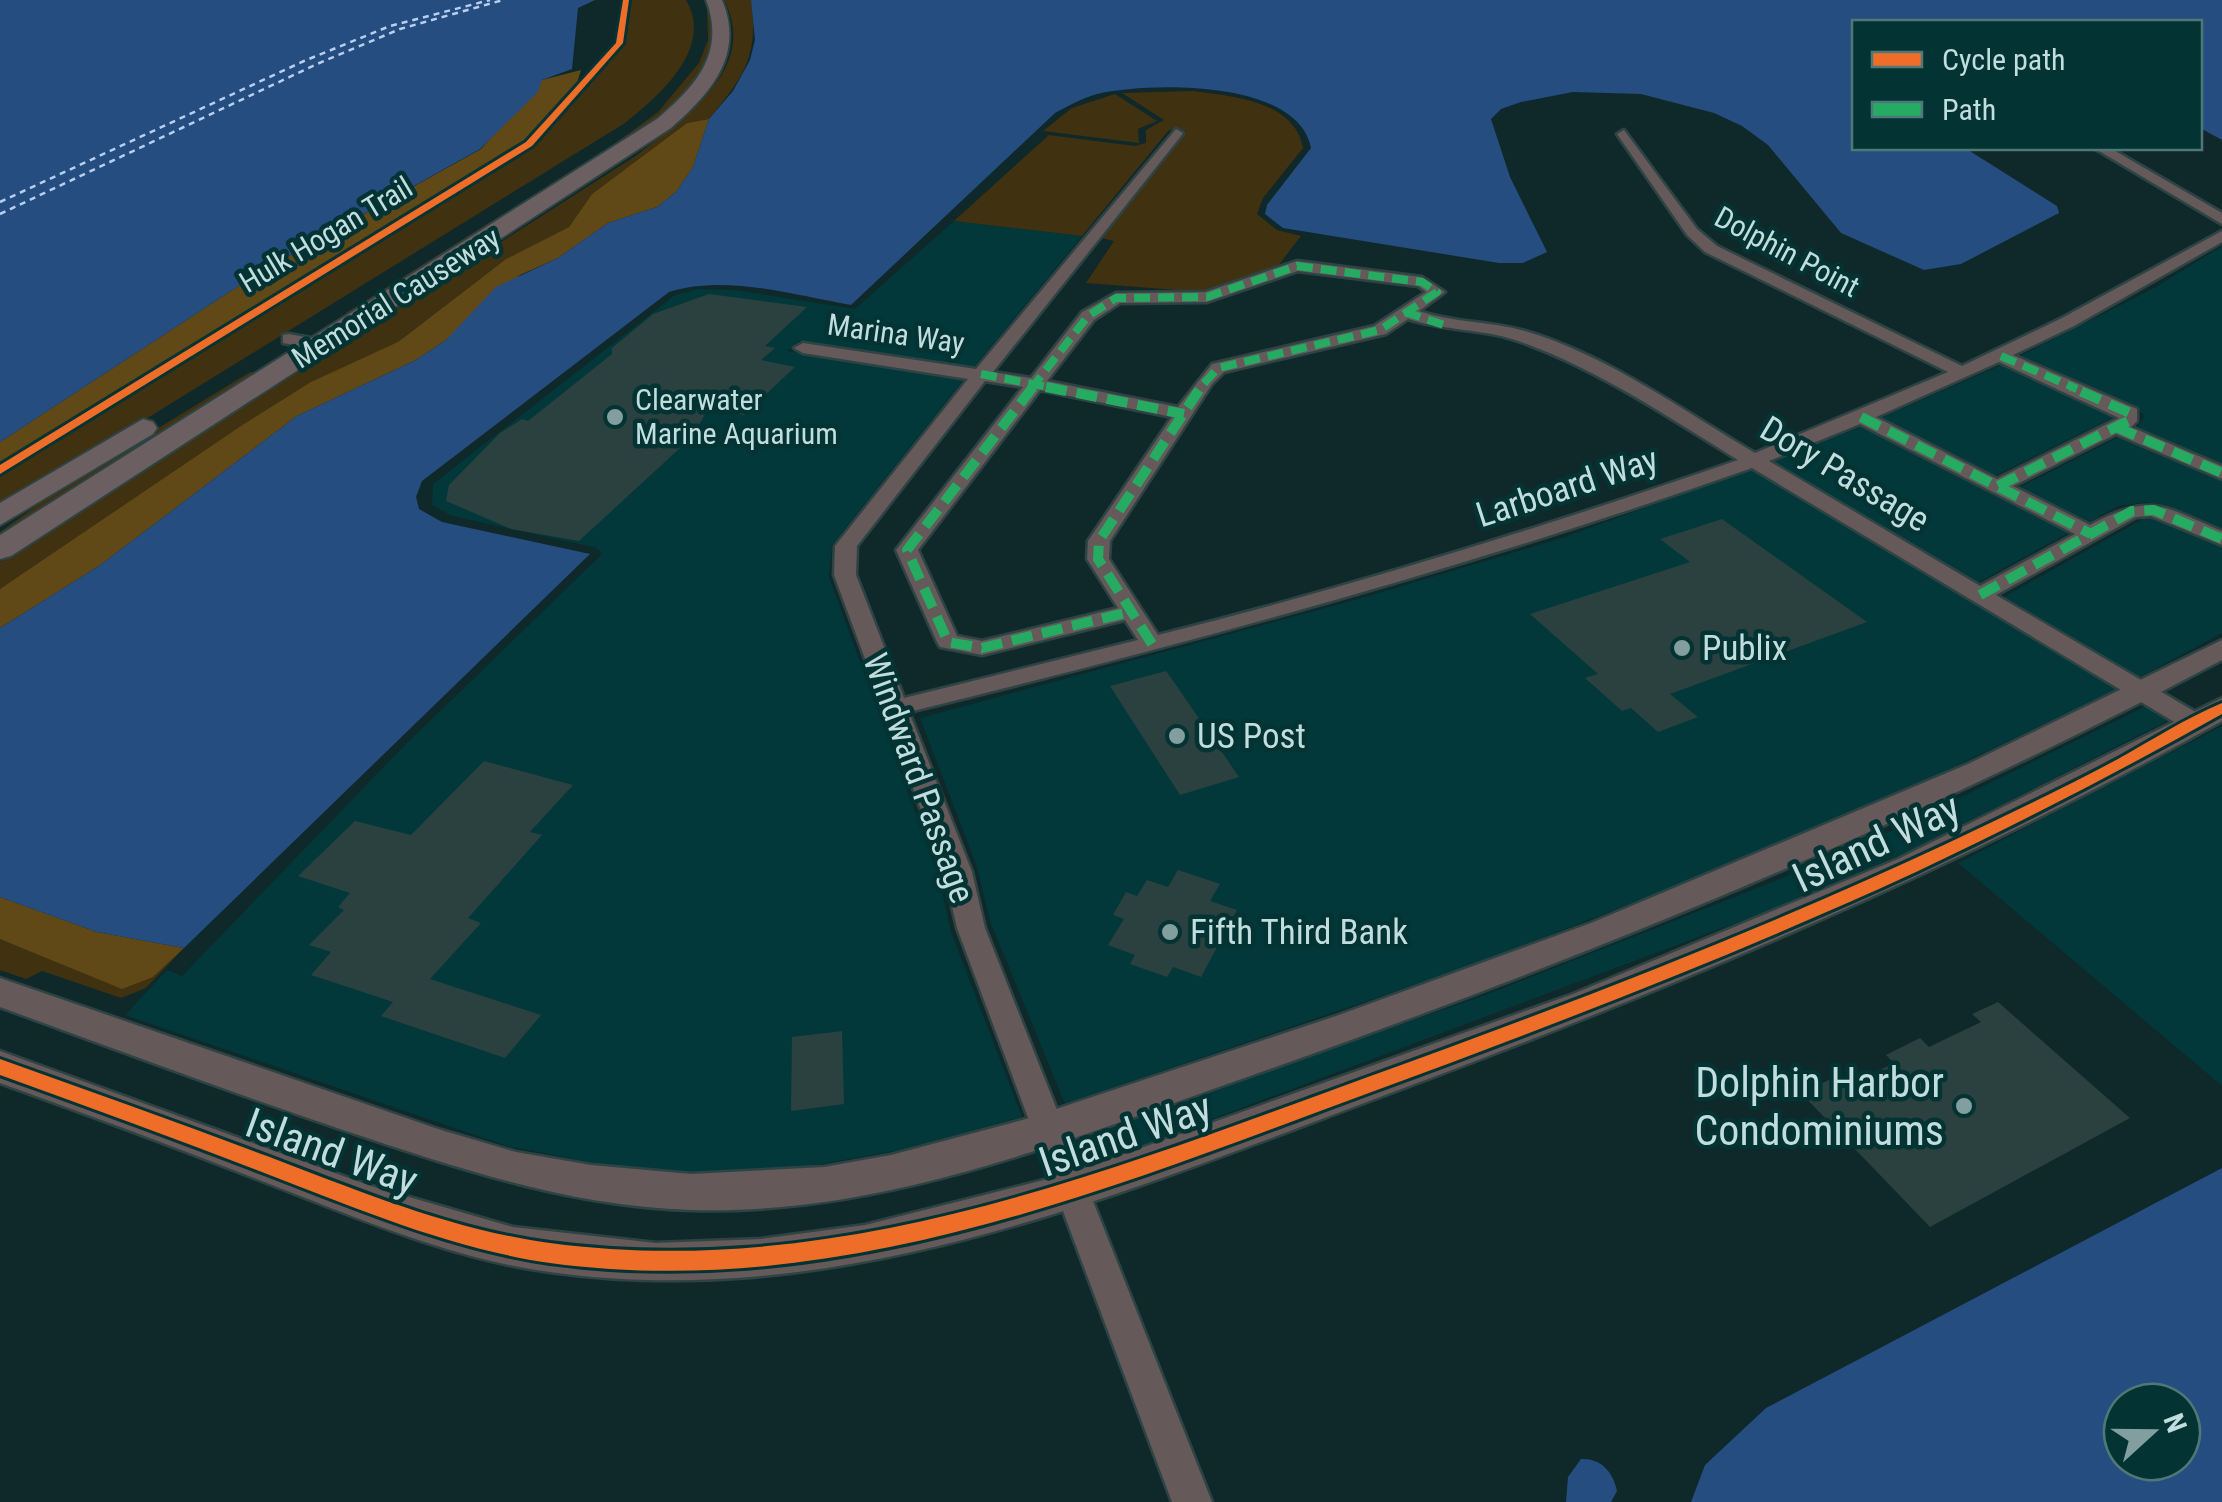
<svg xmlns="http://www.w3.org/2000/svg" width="2222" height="1502" viewBox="0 0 2222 1502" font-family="'Roboto Condensed',sans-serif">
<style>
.built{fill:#023839}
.green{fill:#403111}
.forest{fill:#614817}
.water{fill:#264d80;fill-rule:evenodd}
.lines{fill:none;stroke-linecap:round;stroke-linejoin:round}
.ferry{stroke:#b7cff0;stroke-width:2.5;stroke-dasharray:6 5;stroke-linecap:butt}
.building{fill:#2a4140}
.minor-casing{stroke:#2e4343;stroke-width:5}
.tertiary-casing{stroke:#2e4343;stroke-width:5}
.primary-casing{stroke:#2e4343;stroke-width:4}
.minor{fill:#65595a;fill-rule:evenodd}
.tertiary{fill:#65595a;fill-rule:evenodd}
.primary{fill:#6c5f61;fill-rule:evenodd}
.quiet-far1{stroke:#26ab63;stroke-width:8;stroke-dasharray:16 8;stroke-linecap:butt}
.quiet{stroke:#26ab63;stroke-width:10;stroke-dasharray:21 10;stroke-linecap:butt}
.cycleway-casing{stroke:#043334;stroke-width:6}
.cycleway{fill:#ee6e29;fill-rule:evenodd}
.poi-dot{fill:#839e9e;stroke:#043334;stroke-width:4}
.labels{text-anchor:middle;stroke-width:9;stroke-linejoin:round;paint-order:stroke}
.far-street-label{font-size:30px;fill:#c1dddd;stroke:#043334}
.far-poi-label{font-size:30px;fill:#c1dddd;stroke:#043334;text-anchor:start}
.street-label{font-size:35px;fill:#c1dddd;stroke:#043334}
.poi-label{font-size:35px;fill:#c1dddd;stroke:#043334;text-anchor:start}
.near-street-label{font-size:42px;fill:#c1dddd;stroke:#043334}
.near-poi-label{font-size:42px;fill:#c1dddd;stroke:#043334;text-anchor:end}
</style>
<rect width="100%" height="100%" fill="#0f2829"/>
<!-- built -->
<g class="built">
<path d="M954 221 1082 236 974 367 799 341 787 351 965 378 832 545 829 577 939 877 951 932 1022 1117 900 1150 810 1166 709 1174 610 1166 507 1146 125 1015 167 970 182 976 401 749 602 554 597 548 452 516 432 505 433 484 675 295 699 289 735 290 855 309Z"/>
<path d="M2222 246V465L2136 428 2145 416 2129 403 2018 357 2156 287Z"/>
<path d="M2004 364 2116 412 2114 417 1995 476 1880 418Z"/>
<path d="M1863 426 2070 532 1977 583 1771 461Z"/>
<path d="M2121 436 2222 480V530L2185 513 2146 502 2118 506 2087 523 2018 488Z"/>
<path d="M1751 469 2117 689 1868 808 1749 858 1467 967 1065 1104 990 921 977 867 920 718 1362 598 1562 538Z"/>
<path d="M2156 518 2222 547V633L2138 678 2002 598 2143 519Z"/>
<path d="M2146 706 2169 720 1915 848 1795 901 1089 1165 1078 1137 1488 994 1775 881 1896 829Z"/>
<path d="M2222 726V1086L1958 863Z"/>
</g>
<!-- green -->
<g class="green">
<path d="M632 0H686C715 48 658 97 625 123L0 509V476L541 141 568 103 622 47Z"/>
<path d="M724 0H751C759 56 744 77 709 119L687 123 592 194 569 227 506 259 398 342 0 589V562L637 155C684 118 760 68 724 0Z"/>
<path d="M712 9V59L678 106 351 315 346 313 613 145 658 112 699 63 708 40 707 10Z"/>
<path d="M1193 91C1232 96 1295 101 1303 148L1263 198 1257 214 1277 230 1301 236 1278 266 1203 292 1086 283 1114 241 1102 238 1186 131 1169 130 1082 236 954 221 1049 135 1135 146 1146 143V130L1164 120 1122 93Z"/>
<path d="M1115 94 1157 121 1138 129 1139 143 1043 131 1072 108Z"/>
<path d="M250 372 262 373 0 541V532L62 487Z"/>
<path d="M0 939 54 959 153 977 184 948 146 988 121 998 42 971 26 979 0 970Z"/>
</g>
<!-- forest -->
<g class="forest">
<path d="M581 70 577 83 525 142 0 464V442L260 272 481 149 542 80Z"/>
<path d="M709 119 693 167 676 192 657 207 608 223 558 258 520 275 446 340 416 360 297 416 99 566 0 628V589L244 424 311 382 398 342 506 259 569 227 592 194 687 123Z"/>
<path d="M0 897 97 932 184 948 153 977 122 989 0 939Z"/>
</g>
<!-- water -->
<g class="water">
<path d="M0 0H595L578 8 572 69 542 80 538 92 480 149 260 272 0 442Z"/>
<path d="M751 0H2222V140L2200 128V22H1854V148H1965L2057 206 2059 213 1961 264 1924 270 1841 233 1768 145 1742 126 1714 113 1641 94 1573 92 1521 102 1501 109 1491 119 1510 177 1547 252 1523 263H1499L1283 228 1265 214 1267 205 1311 148C1298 79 1150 82 1097 94 1082 98 1068 106 1055 113L851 305C792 295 727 274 669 292L422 481 416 497 419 509 442 522 590 554 184 948 97 932 0 897V628L99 566 297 416 416 360 446 340 496 287 558 258 608 223 657 207 676 192 693 167 709 119 733 91 750 60 755 40Z"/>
<path d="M2222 1168V1502H1691L1705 1465 1766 1408ZM2122 1402H2182V1462H2122Z"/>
<path d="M1581 1459C1601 1458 1613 1472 1617 1491L1611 1502H1566L1568 1477Z"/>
</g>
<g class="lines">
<!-- ferry -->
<g class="ferry">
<path d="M0 202 304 61 390 26 490 0"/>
<path d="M0 214 317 64 400 29 503 0"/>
</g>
</g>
<!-- building -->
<g class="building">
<path d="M709 294 807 307 765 346 775 348 761 360 795 367 744 415 708 409 692 437 579 541 511 529 446 501 449 485 500 433 522 419 528 421 612 354V348L653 314Z"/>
<path d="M1722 519 1867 622 1670 694 1698 717 1658 732 1631 708 1622 711 1585 678 1598 674 1530 614 1690 562 1660 539Z"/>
<path d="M1166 671 1176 685 1239 777 1180 795 1110 686Z"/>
<path d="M484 761 573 785 530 832 542 835 468 918 481 923 430 979 541 1015 505 1058 381 1016 393 1002 311 975 331 952 309 945 344 910 338 907 350 893 298 876 355 821 411 835Z"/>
<path d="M1178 870 1220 884 1210 901 1237 910 1201 977 1173 967 1167 977 1130 964 1135 955 1108 945 1124 919 1113 915 1126 892 1137 896 1147 880 1168 887Z"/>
<path d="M1998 1002 2130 1118 1930 1227 1801 1093 1833 1078 1843 1088 1894 1063 1886 1055 1920 1038 1929 1047 1981 1022 1972 1014Z"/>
<path d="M842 1031 844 1104 791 1111 792 1037Z"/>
</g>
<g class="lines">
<!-- minor casing -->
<g class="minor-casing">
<g id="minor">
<path d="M1176 129 1183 133 1181 136 993 372 1031 378 1082 312 1116 293 1205 292 1297 261 1422 277 1445 292 1419 311C1454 323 1490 321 1525 331 1607 355 1682 410 1755 453L1948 372 1705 252 1687 235 1617 134 1624 130 1697 229 1717 246 1962 366 2062 318 2222 231V242L2074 326 2013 355 2137 409V421L2131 427 2222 466V479L2116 434 2013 486 2090 525C2152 492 2162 506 2222 531V545L2151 516 2136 517 1996 595 2204 717 2207 723 2204 729H2186L1752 468C1475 566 1194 642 909 712L972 872 985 928 1212 1502H1172L957 928 944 872 834 575 835 546 968 379 803 353 794 348 803 343 976 369ZM1298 271 1418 286 1426 292 1374 326 1212 364 1178 407 1047 381 1094 320 1120 303 1207 302ZM1408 319C1445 331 1487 329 1521 342 1599 370 1668 417 1738 460 1547 526 1354 586 1158 635L1109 559 1110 541 1212 384 1224 372 1386 334ZM1999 362 2119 418 1997 479 1876 417ZM985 381 1023 387 896 550 937 642 940 647 982 655 1125 620 1138 640 904 698 856 575 857 546ZM1040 390 1172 417 1088 541 1087 559 1118 608 982 641 957 636 918 550ZM1860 424 2075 534 1980 586 1769 461Z"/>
<path d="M2094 148H2110L2222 213V224Z"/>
<path d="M289 334 327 341 330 345 321 350 283 343V335Z"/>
</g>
</g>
<!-- tertiary casing -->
<g class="tertiary-casing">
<g id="tertiary">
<path d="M2222 640V660C1910 826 1586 958 1253 1075 1072 1138 886 1216 691 1210 569 1206 461 1169 346 1131 230 1092 115 1049 0 1007V978L441 1130 516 1152 591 1165 691 1174 824 1167 891 1155 1026 1119 1336 1016 1591 923 1968 764Z"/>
<path d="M2222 698V721C1955 870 1675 987 1388 1094 1120 1194 842 1313 550 1272 452 1259 358 1218 267 1183 178 1148 89 1115 0 1083V1051L371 1186 513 1227 656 1243 761 1239 865 1225 1068 1174 1573 994 1898 859Z"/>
</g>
</g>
<!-- primary casing -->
<g class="primary-casing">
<g id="primary">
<path d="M706 0H722C745 55 711 93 671 128L11 556 0 559V535L657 119C696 86 726 53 706 0Z"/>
<path d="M143 419 153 422 157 428 153 434 0 525V503Z"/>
</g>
</g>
<!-- minor -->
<use href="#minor" class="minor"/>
<!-- tertiary -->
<use href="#tertiary" class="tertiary"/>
<!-- primary -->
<use href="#primary" class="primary"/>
<!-- quiet-far1 -->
<g class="quiet-far1">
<path d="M1405 312 1444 325"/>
<path d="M2001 356 2077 389"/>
<path d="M981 374 1059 389"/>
<path d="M1031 389 1088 316 1116 298 1207 297 1297 266 1422 282 1437 292 1380 330 1218 368 1199 389"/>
</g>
<!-- quiet -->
<g class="quiet">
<path d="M1033 387 907 550 948 642 982 648 1129 612"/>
<path d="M1046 387 1184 414"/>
<path d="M1861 417 2091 534"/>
<path d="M2116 427 2222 473"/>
<path d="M1998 486 2128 421 2130 413 2071 387"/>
<path d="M1980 595 2132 511 2154 510 2222 539"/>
<path d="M1152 644 1098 559 1099 541 1201 387"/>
</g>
<!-- cycleway casing -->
<g class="cycleway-casing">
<g id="cycleway">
<path d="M623 0H629L623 43 532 146 0 474V465L526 142 616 43Z"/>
<path d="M2222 703V714C2122 770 2020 823 1916 872 1740 953 1559 1023 1377 1090 1111 1188 840 1302 550 1263 452 1249 358 1209 267 1174 179 1140 89 1107 0 1075V1059C89 1091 179 1123 267 1156 359 1191 452 1230 550 1243 835 1281 1102 1174 1365 1078 1562 1007 1758 932 1948 843 2005 816 2062 789 2118 759 2152 740 2186 718 2222 703Z"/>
</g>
</g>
<!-- cycleway -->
<use href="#cycleway" class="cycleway"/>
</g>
<!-- markers -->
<g class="poi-dot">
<circle cx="615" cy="417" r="10"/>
<circle cx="1682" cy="648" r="10"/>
<circle cx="1177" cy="736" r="10"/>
<circle cx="1170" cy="932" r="10"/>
<circle cx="1964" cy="1106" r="10"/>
</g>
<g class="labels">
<!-- far-street labels -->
<g class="far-street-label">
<text transform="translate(326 235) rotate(-31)" y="10">Hulk Hogan Trail</text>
<text transform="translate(1787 252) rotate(28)" y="10">Dolphin Point</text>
<text transform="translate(396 298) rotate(-32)" y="10">Memorial Causeway</text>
<text transform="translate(896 334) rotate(8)" y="10">Marina Way</text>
</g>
<!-- far-poi labels -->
<g class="far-poi-label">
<text x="635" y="410">Clearwater<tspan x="635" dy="34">Marine Aquarium</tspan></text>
</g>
<!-- street labels -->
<g class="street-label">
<text transform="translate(1845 474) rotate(31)" y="12">Dory Passage</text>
<text transform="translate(1567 487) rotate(-18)" y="12">Larboard Way</text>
<text transform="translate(919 778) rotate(70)" y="12">Windward Passage</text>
</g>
<!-- poi labels -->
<g class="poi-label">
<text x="1702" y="660">Publix</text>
<text x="1197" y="748">US Post</text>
<text x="1190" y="944">Fifth Third Bank</text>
</g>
<!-- near-street labels -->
<g class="near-street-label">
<text transform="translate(1876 842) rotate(-25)" y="15">Island Way</text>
<text transform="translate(1125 1134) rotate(-19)" y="15">Island Way</text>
<text transform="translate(332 1151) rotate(20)" y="15">Island Way</text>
</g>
<!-- near-poi labels -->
<g class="near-poi-label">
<text x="1944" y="1097">Dolphin Harbor<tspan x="1944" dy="48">Condominiums</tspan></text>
</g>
</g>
<!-- legend -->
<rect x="1852" y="20" width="350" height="130" fill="#043334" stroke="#507778" stroke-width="2.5"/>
<rect x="1872" y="52" width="50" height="15" fill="#ee6e29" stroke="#507778" stroke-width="2.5"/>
<text x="1942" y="70" font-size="30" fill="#c1dddd">Cycle path</text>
<rect x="1872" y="102" width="50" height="15" fill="#26ab63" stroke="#507778" stroke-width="2.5"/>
<text x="1942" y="120" font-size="30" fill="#c1dddd">Path</text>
<!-- north arrow -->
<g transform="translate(2152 1432) rotate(69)"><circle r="48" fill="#043334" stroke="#507778" stroke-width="2.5"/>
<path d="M0-8L18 38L0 25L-18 38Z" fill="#839e9e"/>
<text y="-15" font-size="28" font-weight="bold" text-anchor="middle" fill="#c1dddd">N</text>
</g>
</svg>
